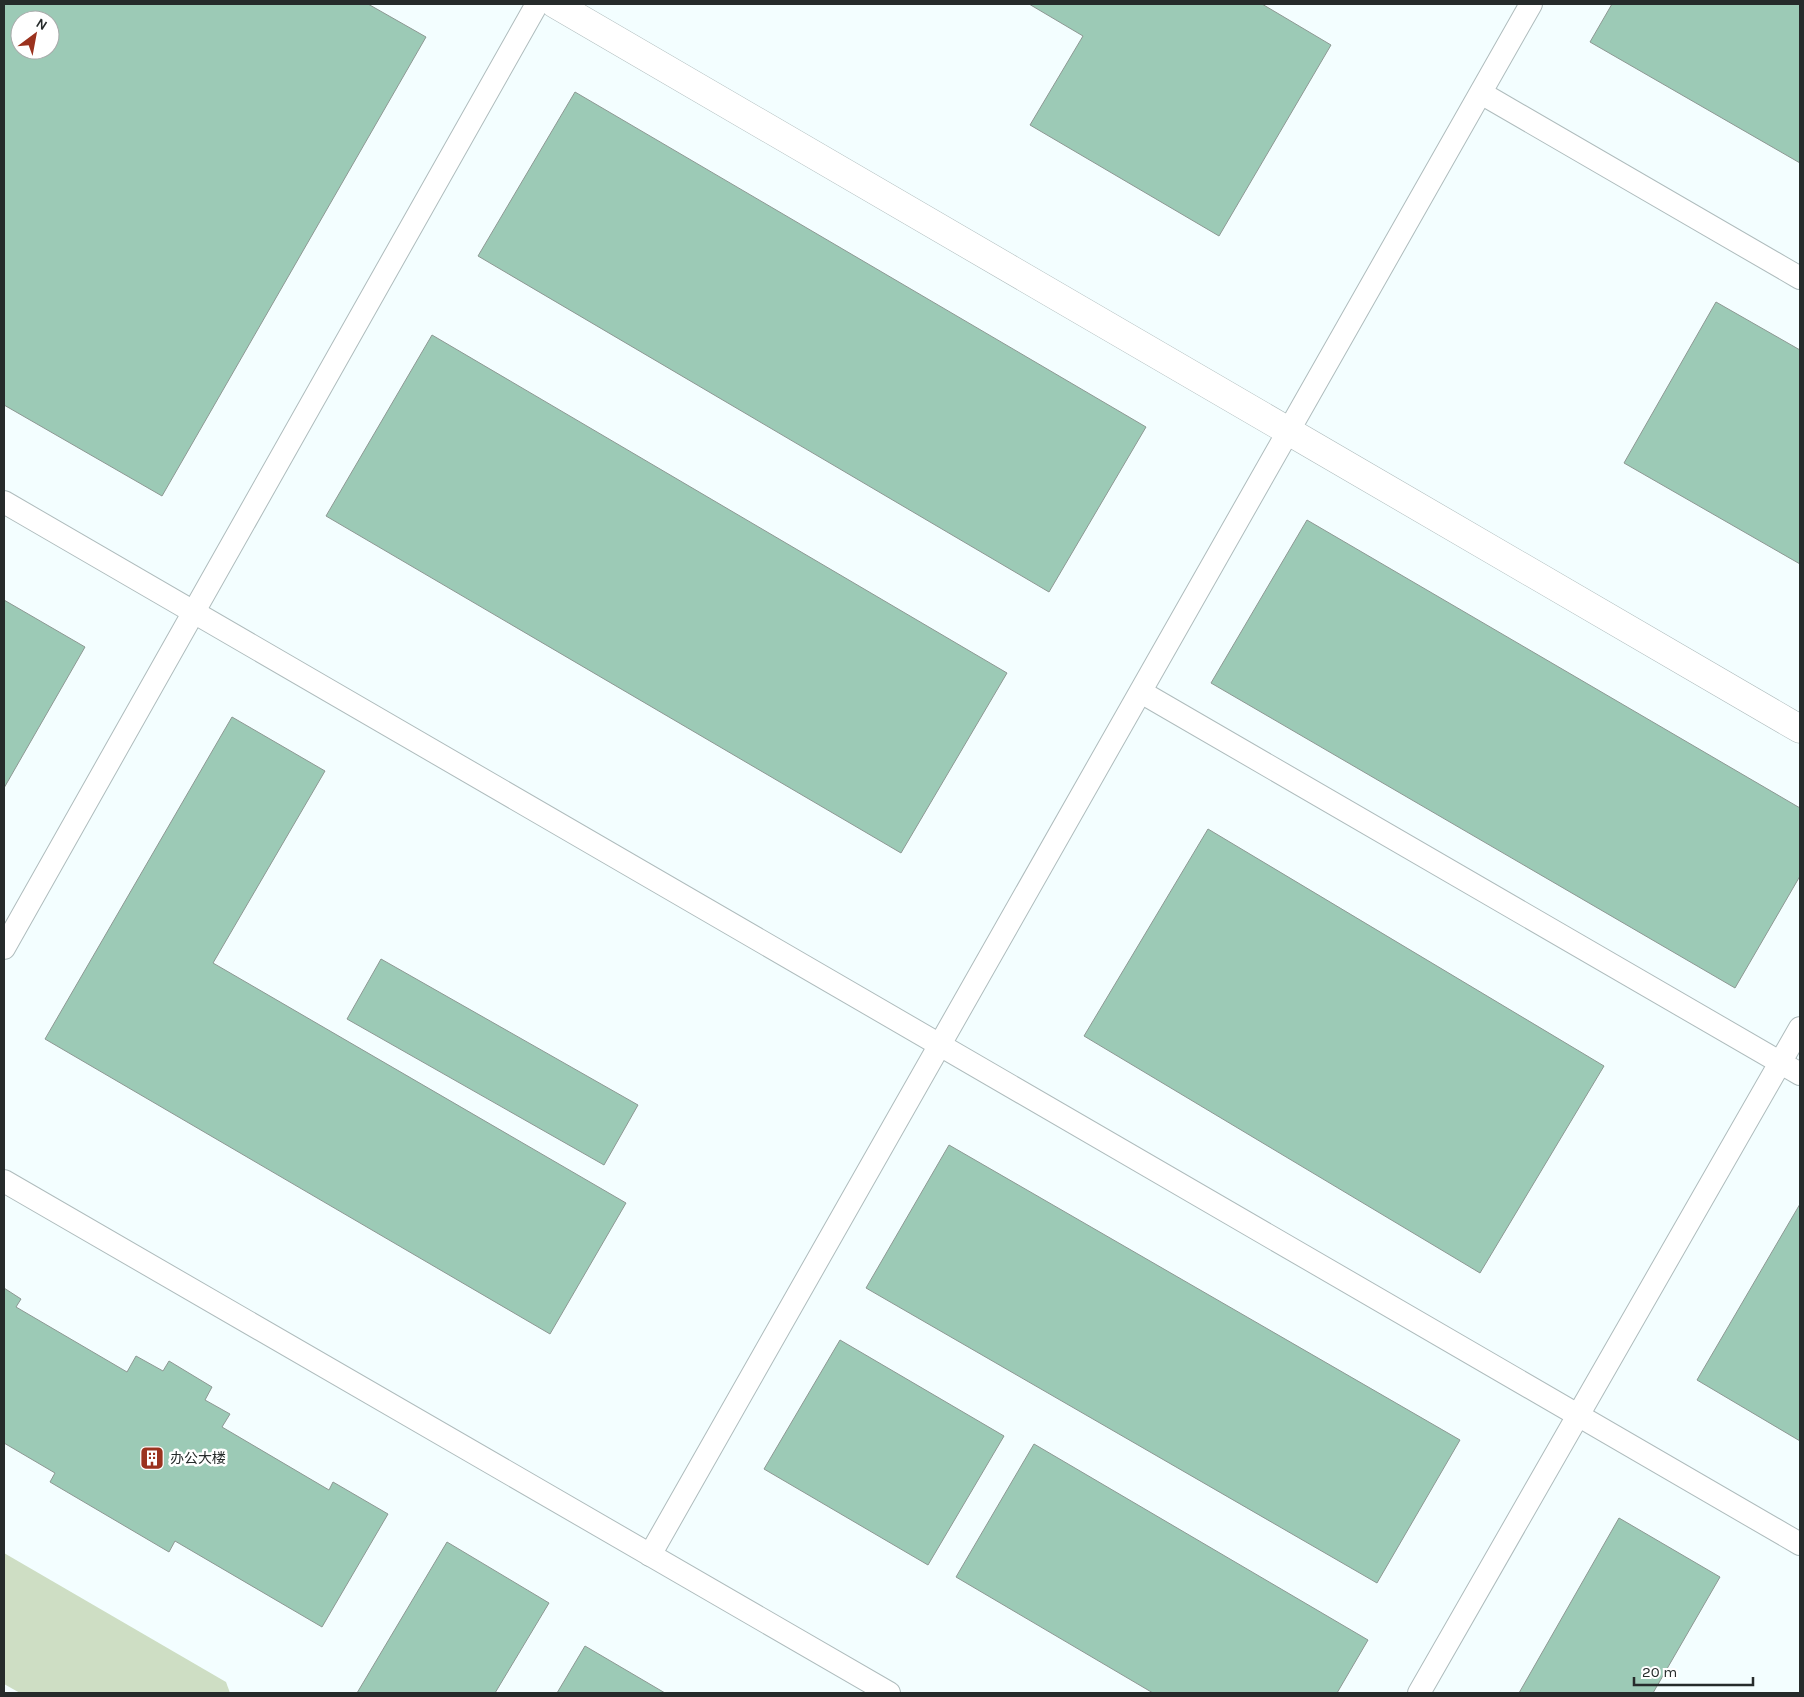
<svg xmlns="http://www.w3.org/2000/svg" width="1804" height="1697" viewBox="0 0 1804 1697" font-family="Karla,'Noto Sans SC',sans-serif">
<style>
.green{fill:#cedec4}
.building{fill:#9ccab6;stroke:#8d9893;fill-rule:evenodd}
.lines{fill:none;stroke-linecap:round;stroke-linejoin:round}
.service-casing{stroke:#afbcbd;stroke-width:24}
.minor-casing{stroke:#afbcbd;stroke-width:29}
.service{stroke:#fff;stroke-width:22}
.minor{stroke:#fff;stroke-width:28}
.labels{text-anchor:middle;stroke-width:5;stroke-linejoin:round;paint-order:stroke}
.poi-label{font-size:14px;fill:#262b2b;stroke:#fff;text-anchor:start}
</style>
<rect width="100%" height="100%" fill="#f3feff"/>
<!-- green -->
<path class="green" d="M4 1553 226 1682 230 1693H20L4 1684Z"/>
<!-- building -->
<g class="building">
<path d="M4 4H368L426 37 162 496 4 405ZM20 20H50V50H20Z"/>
<path d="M1029 4H1262L1331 45 1219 236 1030 125 1083 36Z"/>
<path d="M1612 4H1800V163L1590 42Z"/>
<path d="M575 92 1146 427 1049 592 478 256Z"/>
<path d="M1716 302 1800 350V564L1624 463Z"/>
<path d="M432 335 1007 673 901 853 326 516Z"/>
<path d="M1307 520 1800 808V876L1735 988 1211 683Z"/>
<path d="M4 600 85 647 4 788Z"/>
<path d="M232 717 325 771 213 963 626 1203 550 1334 45 1039Z"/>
<path d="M1208 829 1604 1066 1480 1273 1084 1036Z"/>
<path d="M381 959 638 1105 604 1165 347 1019Z"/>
<path d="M949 1145 1460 1440 1377 1583 866 1288Z"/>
<path d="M1800 1204V1441L1697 1380Z"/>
<path d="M4 1288 21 1299 16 1307 127 1372 136 1356 163 1371 169 1361 212 1387 205 1400 230 1414 222 1427 329 1490 333 1482 388 1514 322 1627 175 1541 169 1552 50 1482 55 1473 4 1443Z"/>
<path d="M840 1340 1004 1436 928 1565 764 1469Z"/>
<path d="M1034 1444 1368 1640 1337 1693H1153L956 1577Z"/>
<path d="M1619 1518 1720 1577 1653 1693H1519Z"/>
<path d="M447 1542 549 1603 495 1693H357Z"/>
<path d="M585 1646 665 1693H557Z"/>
</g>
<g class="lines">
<!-- service casing -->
<g class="service-casing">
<g id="service">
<path d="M1481 93 1800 278"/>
<path d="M4 502 1800 1544"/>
<path d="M1141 692 1800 1074"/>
<path d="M4 948 537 4"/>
<path d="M4 1181 889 1693"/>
<path d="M650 1555 1531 4"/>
<path d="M1419 1693 1800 1028"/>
</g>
</g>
<!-- minor casing -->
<g class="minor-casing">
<path id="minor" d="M555 4 1800 729"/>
</g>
<!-- service -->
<use href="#service" class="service"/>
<!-- minor -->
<use href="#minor" class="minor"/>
</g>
<!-- icons -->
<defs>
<g id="building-square" transform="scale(1.25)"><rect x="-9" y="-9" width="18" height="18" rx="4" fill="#9b321e" stroke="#fff"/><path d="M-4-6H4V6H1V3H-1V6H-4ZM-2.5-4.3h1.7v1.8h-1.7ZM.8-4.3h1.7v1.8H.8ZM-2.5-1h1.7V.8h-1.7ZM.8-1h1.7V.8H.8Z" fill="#fff"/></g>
</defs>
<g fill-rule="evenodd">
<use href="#building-square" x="152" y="1458"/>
</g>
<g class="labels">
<!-- poi labels -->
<g class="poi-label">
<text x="170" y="1463">办公大楼</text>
</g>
</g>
<!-- border -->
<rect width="1804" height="1697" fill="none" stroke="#262b2b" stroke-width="10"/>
<!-- north arrow -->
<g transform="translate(35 35) rotate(32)"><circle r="24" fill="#ffffff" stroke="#a8aaaa"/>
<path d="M0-4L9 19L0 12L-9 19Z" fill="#9b321e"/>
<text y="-8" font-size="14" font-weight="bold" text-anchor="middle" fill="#262b2b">N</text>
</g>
<!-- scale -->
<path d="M1634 1677v8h119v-8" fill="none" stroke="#262b2b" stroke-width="2.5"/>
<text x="1642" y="1677" font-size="15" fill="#262b2b" stroke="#ffffff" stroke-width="4" paint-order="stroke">20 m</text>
</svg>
